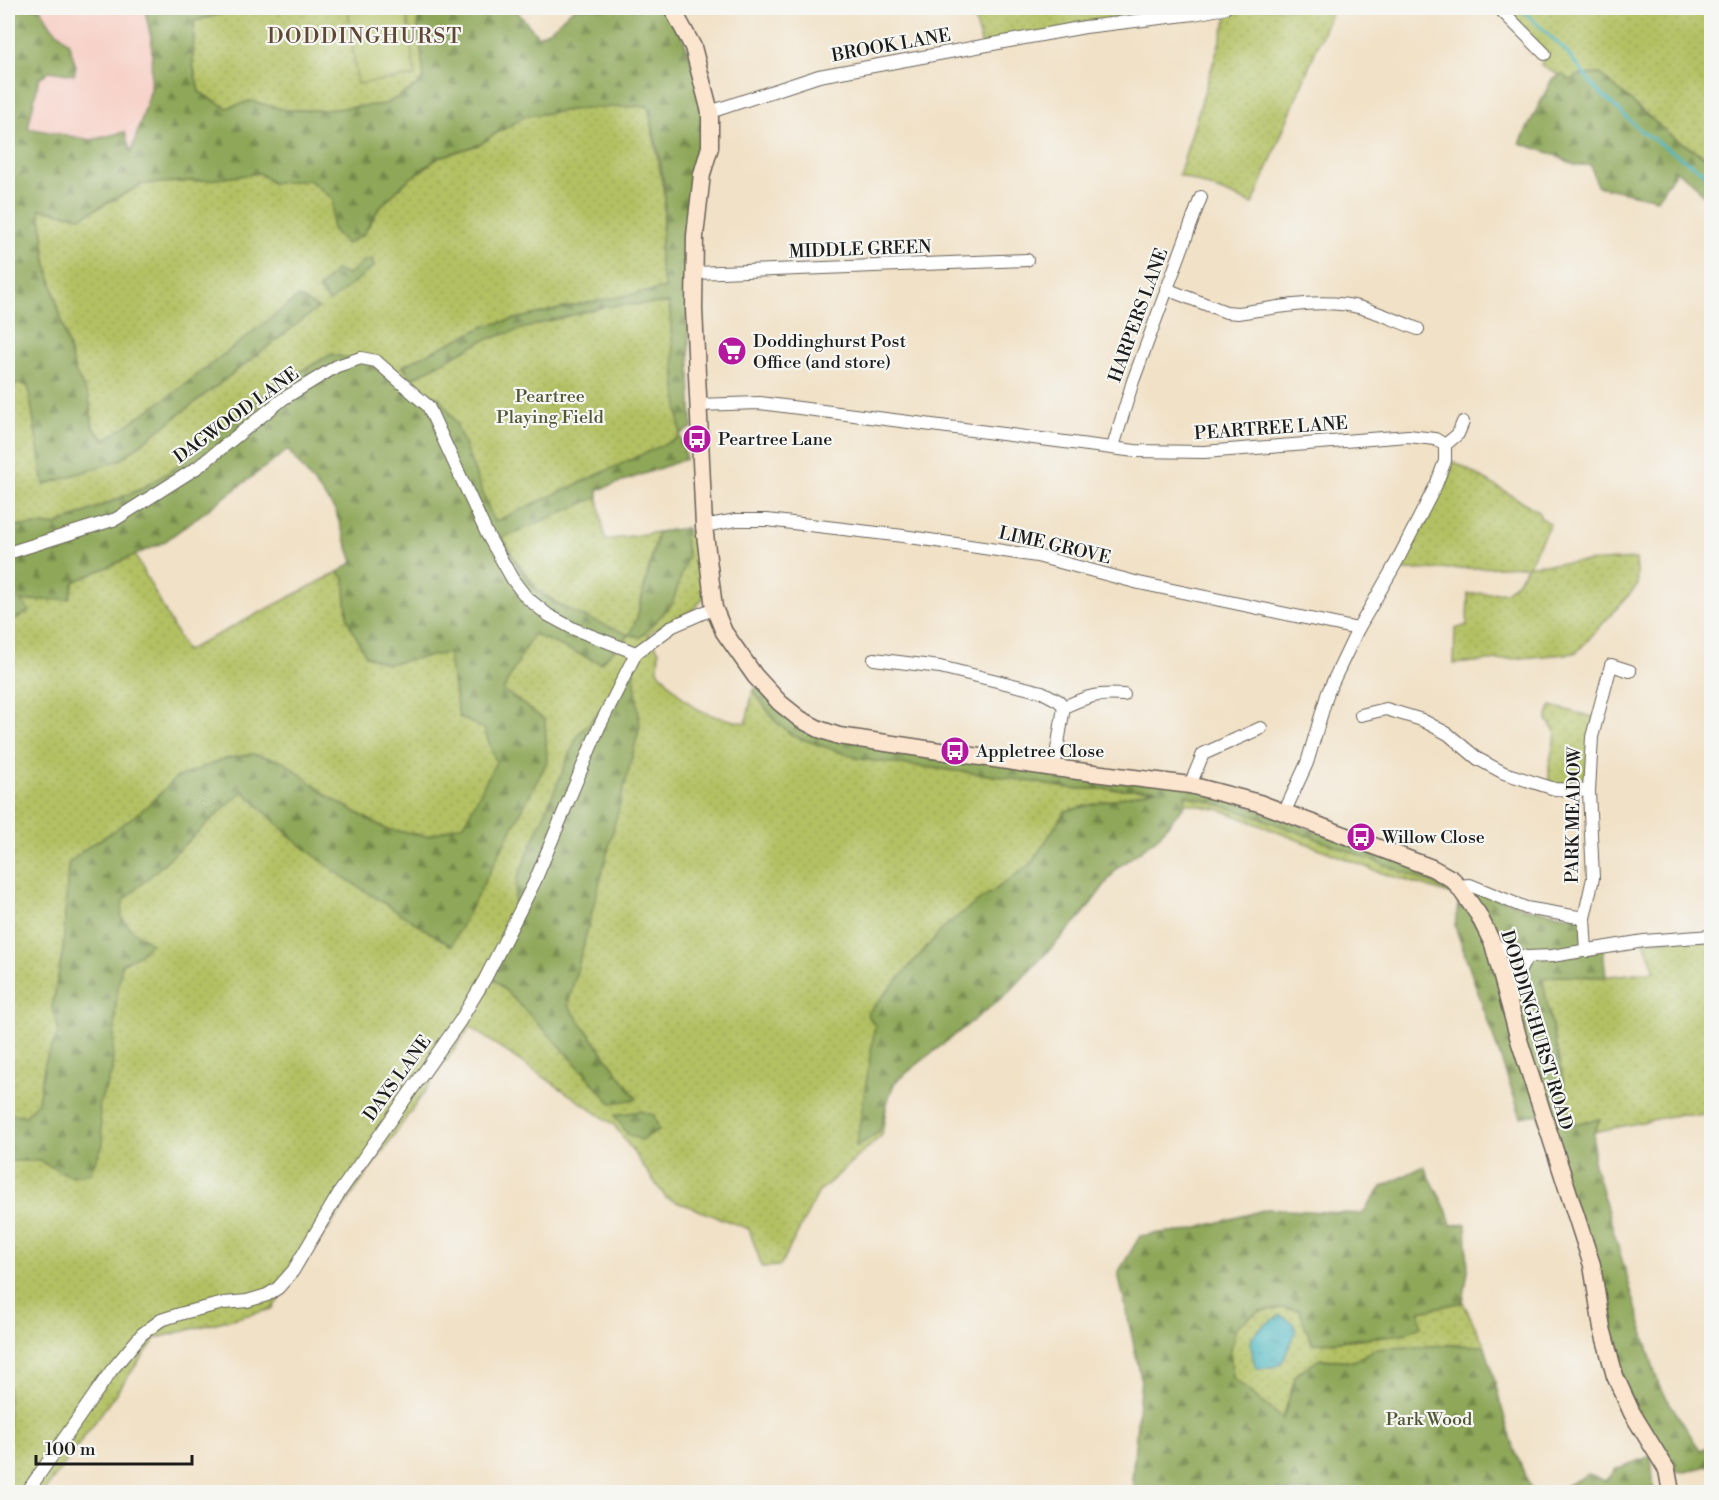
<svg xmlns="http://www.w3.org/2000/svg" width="1719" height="1500" viewBox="0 0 1719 1500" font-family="'Libre Bodoni',serif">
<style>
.built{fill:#f7d1c7}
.green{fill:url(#green-dots);stroke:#686e40;stroke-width:1.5}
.forest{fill:url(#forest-firs);stroke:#55623a;stroke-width:1.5;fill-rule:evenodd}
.pitch{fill:#b3c163;stroke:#686e40;stroke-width:1.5}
.water{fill:url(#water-ripples);stroke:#31686e;stroke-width:1.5}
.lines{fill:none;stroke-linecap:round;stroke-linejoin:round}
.stream{stroke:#46b5bf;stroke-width:3}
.street-casing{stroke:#676158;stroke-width:14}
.secondary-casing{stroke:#676158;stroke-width:19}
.street{stroke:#fff;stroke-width:12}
.secondary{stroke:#fce5cf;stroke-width:16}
.labels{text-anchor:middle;stroke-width:4.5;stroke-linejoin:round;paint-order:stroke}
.street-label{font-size:18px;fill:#1c1c1c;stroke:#f6f6f2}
.poi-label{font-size:18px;fill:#1c1c1c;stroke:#f6f6f2;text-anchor:start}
.park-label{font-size:18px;fill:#515635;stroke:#f6f6f2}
.quarter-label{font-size:21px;letter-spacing:1.5px;fill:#604635;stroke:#f6f6f2}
</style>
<defs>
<pattern id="green-dots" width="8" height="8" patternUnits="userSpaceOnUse" patternTransform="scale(1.5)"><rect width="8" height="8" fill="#b3c163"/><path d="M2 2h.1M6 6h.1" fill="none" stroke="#99a555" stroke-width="1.8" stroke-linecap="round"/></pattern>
<pattern id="forest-firs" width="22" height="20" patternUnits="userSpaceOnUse" patternTransform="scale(1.5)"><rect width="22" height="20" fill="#8ea759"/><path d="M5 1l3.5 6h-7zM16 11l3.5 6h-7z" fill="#738749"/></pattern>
<pattern id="water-ripples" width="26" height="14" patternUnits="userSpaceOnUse" patternTransform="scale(1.5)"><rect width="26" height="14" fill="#46b5bf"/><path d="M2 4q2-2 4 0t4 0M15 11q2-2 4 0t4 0" fill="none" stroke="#3a929a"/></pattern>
</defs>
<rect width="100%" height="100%" fill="#f6f6f2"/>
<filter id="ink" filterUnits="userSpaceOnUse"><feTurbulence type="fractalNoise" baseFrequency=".0167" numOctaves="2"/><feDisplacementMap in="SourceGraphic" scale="12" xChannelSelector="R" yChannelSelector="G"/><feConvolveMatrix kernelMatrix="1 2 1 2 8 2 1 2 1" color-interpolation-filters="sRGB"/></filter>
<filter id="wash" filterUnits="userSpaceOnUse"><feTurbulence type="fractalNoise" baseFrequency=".008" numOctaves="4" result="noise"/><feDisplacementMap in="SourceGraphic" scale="24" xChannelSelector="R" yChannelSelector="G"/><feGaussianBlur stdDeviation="1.35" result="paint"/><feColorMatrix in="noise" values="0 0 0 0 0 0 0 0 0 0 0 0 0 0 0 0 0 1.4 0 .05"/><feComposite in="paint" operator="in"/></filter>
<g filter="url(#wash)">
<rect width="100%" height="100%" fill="#f1e1c6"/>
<!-- built -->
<path class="built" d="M14 8H147L145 11 152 42 151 89 131 154 25 138Z"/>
<!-- green -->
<g class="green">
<path d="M237 8H421L418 24 424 78 417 86 386 104 324 110H286L250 101 227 108 199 92 193 64 194 21 217 15Z"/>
<path d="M972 8H1225L982 47Z"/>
<path d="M1230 8H1333L1253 204 1179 175Z"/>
<path d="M1499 8H1711V160L1672 137 1600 74 1581 75 1569 81 1541 65 1545 54Z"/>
<path d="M648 106 665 199 660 250 670 303 680 433 678 438 597 491 605 540 658 532 637 618 688 556 685 542 686 528 692 534 705 596 694 609 648 634 659 651 658 670C690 708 696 714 746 723L753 690 775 721 860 759 997 776 1074 789H1160L1185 794 1223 804 1274 822 1426 880 1459 897 1379 872 1221 810 1186 803 1156 839 1117 868 1084 913 1009 992 895 1082 888 1096 882 1135 819 1192 780 1266 762 1267 749 1229 666 1198 614 1125 470 1027 272 1309 156 1338 44 1492H8V623L30 611 20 601 73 582 135 555 186 651 338 572 344 578 348 621 387 664 524 629 600 663 629 635 571 612 538 591 511 553 494 522 455 421 440 399 372 365 332 354 279 383 171 471 141 489 56 525 8 526V383L28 385 44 485 105 440 93 428 89 398 75 372 46 261 40 209 81 217 143 184 209 180 260 173 272 183 309 180 333 199 332 229 363 235 379 208 408 180 440 157 481 144 493 135 526 116 586 108Z"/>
<path d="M1445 461 1455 462 1538 511 1541 518 1550 523 1529 565 1636 559 1638 585 1576 653 1454 664 1455 629 1467 625 1468 594 1506 592 1516 583 1528 566 1392 571Z"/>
<path d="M1551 706 1597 718 1589 791 1549 787V765L1556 733 1547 720Z"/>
<path d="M1711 936V1116L1681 1114 1594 1132 1600 1119 1572 1124 1542 978 1558 976 1601 977 1655 971 1644 941Z"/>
<path d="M1463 1302 1485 1346 1449 1345 1376 1349 1354 1361 1320 1359 1296 1375 1283 1419 1233 1378 1230 1353 1236 1326 1259 1311 1284 1308 1300 1310 1313 1344 1403 1334 1420 1311Z"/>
</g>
<!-- forest -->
<g class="forest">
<path d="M8 8H40L52 27 68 42 76 66 74 75 50 71 39 78 28 128 91 140 125 132 131 153 151 89 152 42 145 10 237 8 217 15 194 21 193 64 199 92 227 108 250 101 286 110H324L386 104 417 86 424 78 418 24 421 8H514L538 36 550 30 574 8H672L710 112 698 197 686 258 692 428 680 434 686 459 598 490V497L502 538C510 552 527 582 539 592 566 613 599 621 629 635L637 618 658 532 686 528 685 542 688 556 672 604 641 637 629 635 600 663 533 634 503 690 545 720 547 762 451 946 343 877 294 840 243 791 123 901 121 917 132 930 151 943 140 954 122 964 116 1002 112 1072 99 1104 103 1145 89 1174 70 1176 39 1161H8V1113L26 1116 38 1101 45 1062 59 1030 52 1007 63 950 68 864 86 848 111 833 147 806 176 778 224 759 253 754 283 761 331 798 386 829 427 836 464 824 496 762 484 729 459 717 448 653 387 664 366 656 348 621 344 578 338 572 353 562 335 510 288 450 164 542 74 582 69 599 21 601 30 611 8 623V526L56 525 141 489 171 471 279 383 332 354 372 365 440 398 455 421 494 522 678 438 680 433 669 303 607 306 542 323 482 341 413 378 407 373 402 366 485 326 576 305 666 288C652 261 666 227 665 197 663 167 654 136 648 106L586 108 526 116 493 135 481 144 440 157 408 180 379 208 363 235 346 244 332 229 333 199 309 180 272 183 260 173 209 180 143 184 81 217 40 209 46 261 75 372 89 398 93 428 105 440 175 392 298 297 318 308 120 460 44 485 28 385 8 383Z"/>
<path d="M1562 74 1569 80 1581 75 1600 74 1672 137 1711 161V199L1703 195 1695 184 1676 171 1657 199 1597 186 1591 165H1575L1553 154 1520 143 1552 79Z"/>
<path d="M372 259 374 266 330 302 318 290 336 270 347 275 364 261Z"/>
<path d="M634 672 640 726 568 1005 637 1099 611 1103 559 1045 490 975 510 936 517 879 578 735Z"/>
<path d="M762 684 819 729 1190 785 1526 908 1584 918 1586 950 1603 948 1606 977 1558 976 1542 978 1572 1124 1600 1119 1594 1132 1593 1161 1659 1386 1700 1450 1711 1446V1465L1685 1472 1667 1470 1632 1413 1592 1265 1538 1114 1521 1117 1455 926 1459 897C1425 879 1389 867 1354 853 1298 832 1243 810 1185 795L1186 803 1156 839 1117 868 1078 920 1009 992 895 1082C887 1098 885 1115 879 1132L856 1147 875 1026 867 1014 948 923 1031 864 1065 811 1157 789H1074L997 776 860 759 793 736 775 721 753 690ZM1494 945 1524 965 1505 987Z"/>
<path d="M641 1111 654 1115 659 1130 641 1140 627 1134 615 1115Z"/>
<path d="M1424 1166 1446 1209 1451 1225 1466 1224 1468 1271 1463 1302 1420 1311 1421 1326 1403 1334 1312 1344 1299 1310 1284 1308 1259 1311 1236 1327 1230 1353 1233 1378 1283 1419 1296 1375 1320 1359 1354 1361 1375 1349 1449 1345 1485 1346 1511 1441 1532 1492H1136L1132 1480 1141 1378 1118 1273 1140 1236 1167 1232H1183L1267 1209 1362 1214 1382 1187Z"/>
<path d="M1651 1456 1654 1492H1554L1588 1474 1605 1481 1616 1469Z"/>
</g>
<!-- pitch -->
<path class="pitch" d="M348 8H406L415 76 357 84Z"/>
<!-- water -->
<path class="water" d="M1280 1315 1293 1323 1296 1332 1281 1364 1270 1368H1256C1245 1333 1252 1334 1280 1315Z"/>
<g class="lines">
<!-- stream -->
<g class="stream">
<path d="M1520 8 1564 49 1595 88 1641 131 1712 178"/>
<path d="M1712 183 1706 193 1712 194"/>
</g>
</g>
</g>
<g filter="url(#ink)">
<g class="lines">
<!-- street casing -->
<g class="street-casing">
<g id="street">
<path d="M1499 8 1545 54"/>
<path d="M710 112 819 76 1085 27 1194 14 1225 8"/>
<path d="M695 273 1027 260"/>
<path d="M1166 289 1226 312 1238 313C1277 308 1322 297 1362 308 1381 313 1399 322 1418 329"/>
<path d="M697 405 760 403 1135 451 1204 452 1408 436 1435 439 1445 445V461L1436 485 1396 563 1358 629 1328 692 1307 763 1284 813"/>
<path d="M1445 445 1458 434 1463 422"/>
<path d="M1113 447 1133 381 1201 197"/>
<path d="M704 526 736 520H767L903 536 1037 556 1139 583 1358 629"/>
<path d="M8 553 116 519 198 467 283 399 337 366 361 358 376 361 428 406 487 534 513 580 526 597 548 615 574 629 636 653"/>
<path d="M874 659 940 667 1042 692 1059 701 1064 707 1054 768"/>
<path d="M1064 707C1088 696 1097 693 1124 695"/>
<path d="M1361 715 1386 709 1422 720 1448 734 1478 759 1504 773 1555 789 1589 791"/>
<path d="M1190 785 1203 754 1261 728"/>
<path d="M1458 886 1470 885 1526 908 1584 918"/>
<path d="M1493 944 1513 954 1527 957 1552 956 1644 941 1712 936"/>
<path d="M1586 951 1584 918 1593 878 1589 791 1592 737 1611 665 1630 671"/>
<path d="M1505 988 1518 974 1527 957"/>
<path d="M27 1492 111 1371 142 1334 161 1320 183 1313 224 1303 247 1301 267 1295 278 1288 293 1271 339 1193 460 1021 485 979 535 881 599 727 636 653 673 626 714 608"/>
</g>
</g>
<!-- secondary casing -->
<g class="secondary-casing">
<path id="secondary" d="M672 8 693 47 710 112V147L702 174 695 236 694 309 704 526 714 608 724 632 755 676 780 703 800 719 819 729 839 736 1054 768 1190 785 1259 803 1432 868 1452 879 1458 886 1478 914 1493 944 1519 1040 1592 1265 1602 1328 1615 1376 1632 1413 1667 1470 1671 1492"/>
</g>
<!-- street -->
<use href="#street" class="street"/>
<!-- secondary -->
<use href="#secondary" class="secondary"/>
</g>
</g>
<!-- icons -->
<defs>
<g id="supermarket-disc" transform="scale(1.5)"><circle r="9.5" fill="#b5179e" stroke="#f6f6f2"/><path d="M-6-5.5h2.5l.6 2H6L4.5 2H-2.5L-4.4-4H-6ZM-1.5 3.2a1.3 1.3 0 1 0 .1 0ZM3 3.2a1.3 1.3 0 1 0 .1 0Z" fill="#fff"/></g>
<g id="bus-disc" transform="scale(1.5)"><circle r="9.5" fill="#b5179e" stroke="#f6f6f2"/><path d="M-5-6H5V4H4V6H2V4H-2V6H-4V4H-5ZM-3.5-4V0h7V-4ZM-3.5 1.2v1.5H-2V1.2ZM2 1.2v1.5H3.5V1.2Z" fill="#fff"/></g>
</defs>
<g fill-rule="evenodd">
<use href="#supermarket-disc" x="732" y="351"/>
<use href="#bus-disc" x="697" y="439"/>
<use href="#bus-disc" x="955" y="751"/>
<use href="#bus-disc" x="1361" y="837"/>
</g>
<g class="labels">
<!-- street labels -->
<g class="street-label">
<text transform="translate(891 45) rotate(-10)" y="6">BROOK LANE</text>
<text transform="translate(860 249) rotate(-2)" y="6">MIDDLE GREEN</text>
<text transform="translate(1138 315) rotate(-70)" y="6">HARPERS LANE</text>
<text transform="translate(236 415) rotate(-36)" y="6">DAGWOOD LANE</text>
<text transform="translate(1271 428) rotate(-4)" y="6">PEARTREE LANE</text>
<text transform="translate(1055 545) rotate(13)" y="6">LIME GROVE</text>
<text transform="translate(1573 815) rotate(-89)" y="6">PARK MEADOW</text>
<text transform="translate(1537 1030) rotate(73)" y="6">DODDINGHURST ROAD</text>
<text transform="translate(397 1078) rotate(-54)" y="6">DAYS LANE</text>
</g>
<!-- poi labels -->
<g class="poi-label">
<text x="753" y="347">Doddinghurst Post<tspan x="753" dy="21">Office (and store)</tspan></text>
<text x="718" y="445">Peartree Lane</text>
<text x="976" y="757">Appletree Close</text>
<text x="1382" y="843">Willow Close</text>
</g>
<!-- park labels -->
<g class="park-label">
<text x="550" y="402">Peartree<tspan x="550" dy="21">Playing Field</tspan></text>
<text x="1429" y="1425">Park Wood</text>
</g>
<!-- quarter labels -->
<g class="quarter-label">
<text x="365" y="43">DODDINGHURST</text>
</g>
</g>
<!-- margin -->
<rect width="1719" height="1500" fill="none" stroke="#f6f6f2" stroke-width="30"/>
<!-- scale -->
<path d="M36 1455v9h156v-9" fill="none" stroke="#1c1c1c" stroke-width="3"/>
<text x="45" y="1455" font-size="18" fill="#1c1c1c" stroke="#f6f6f2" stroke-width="4.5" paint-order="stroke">100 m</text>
</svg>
